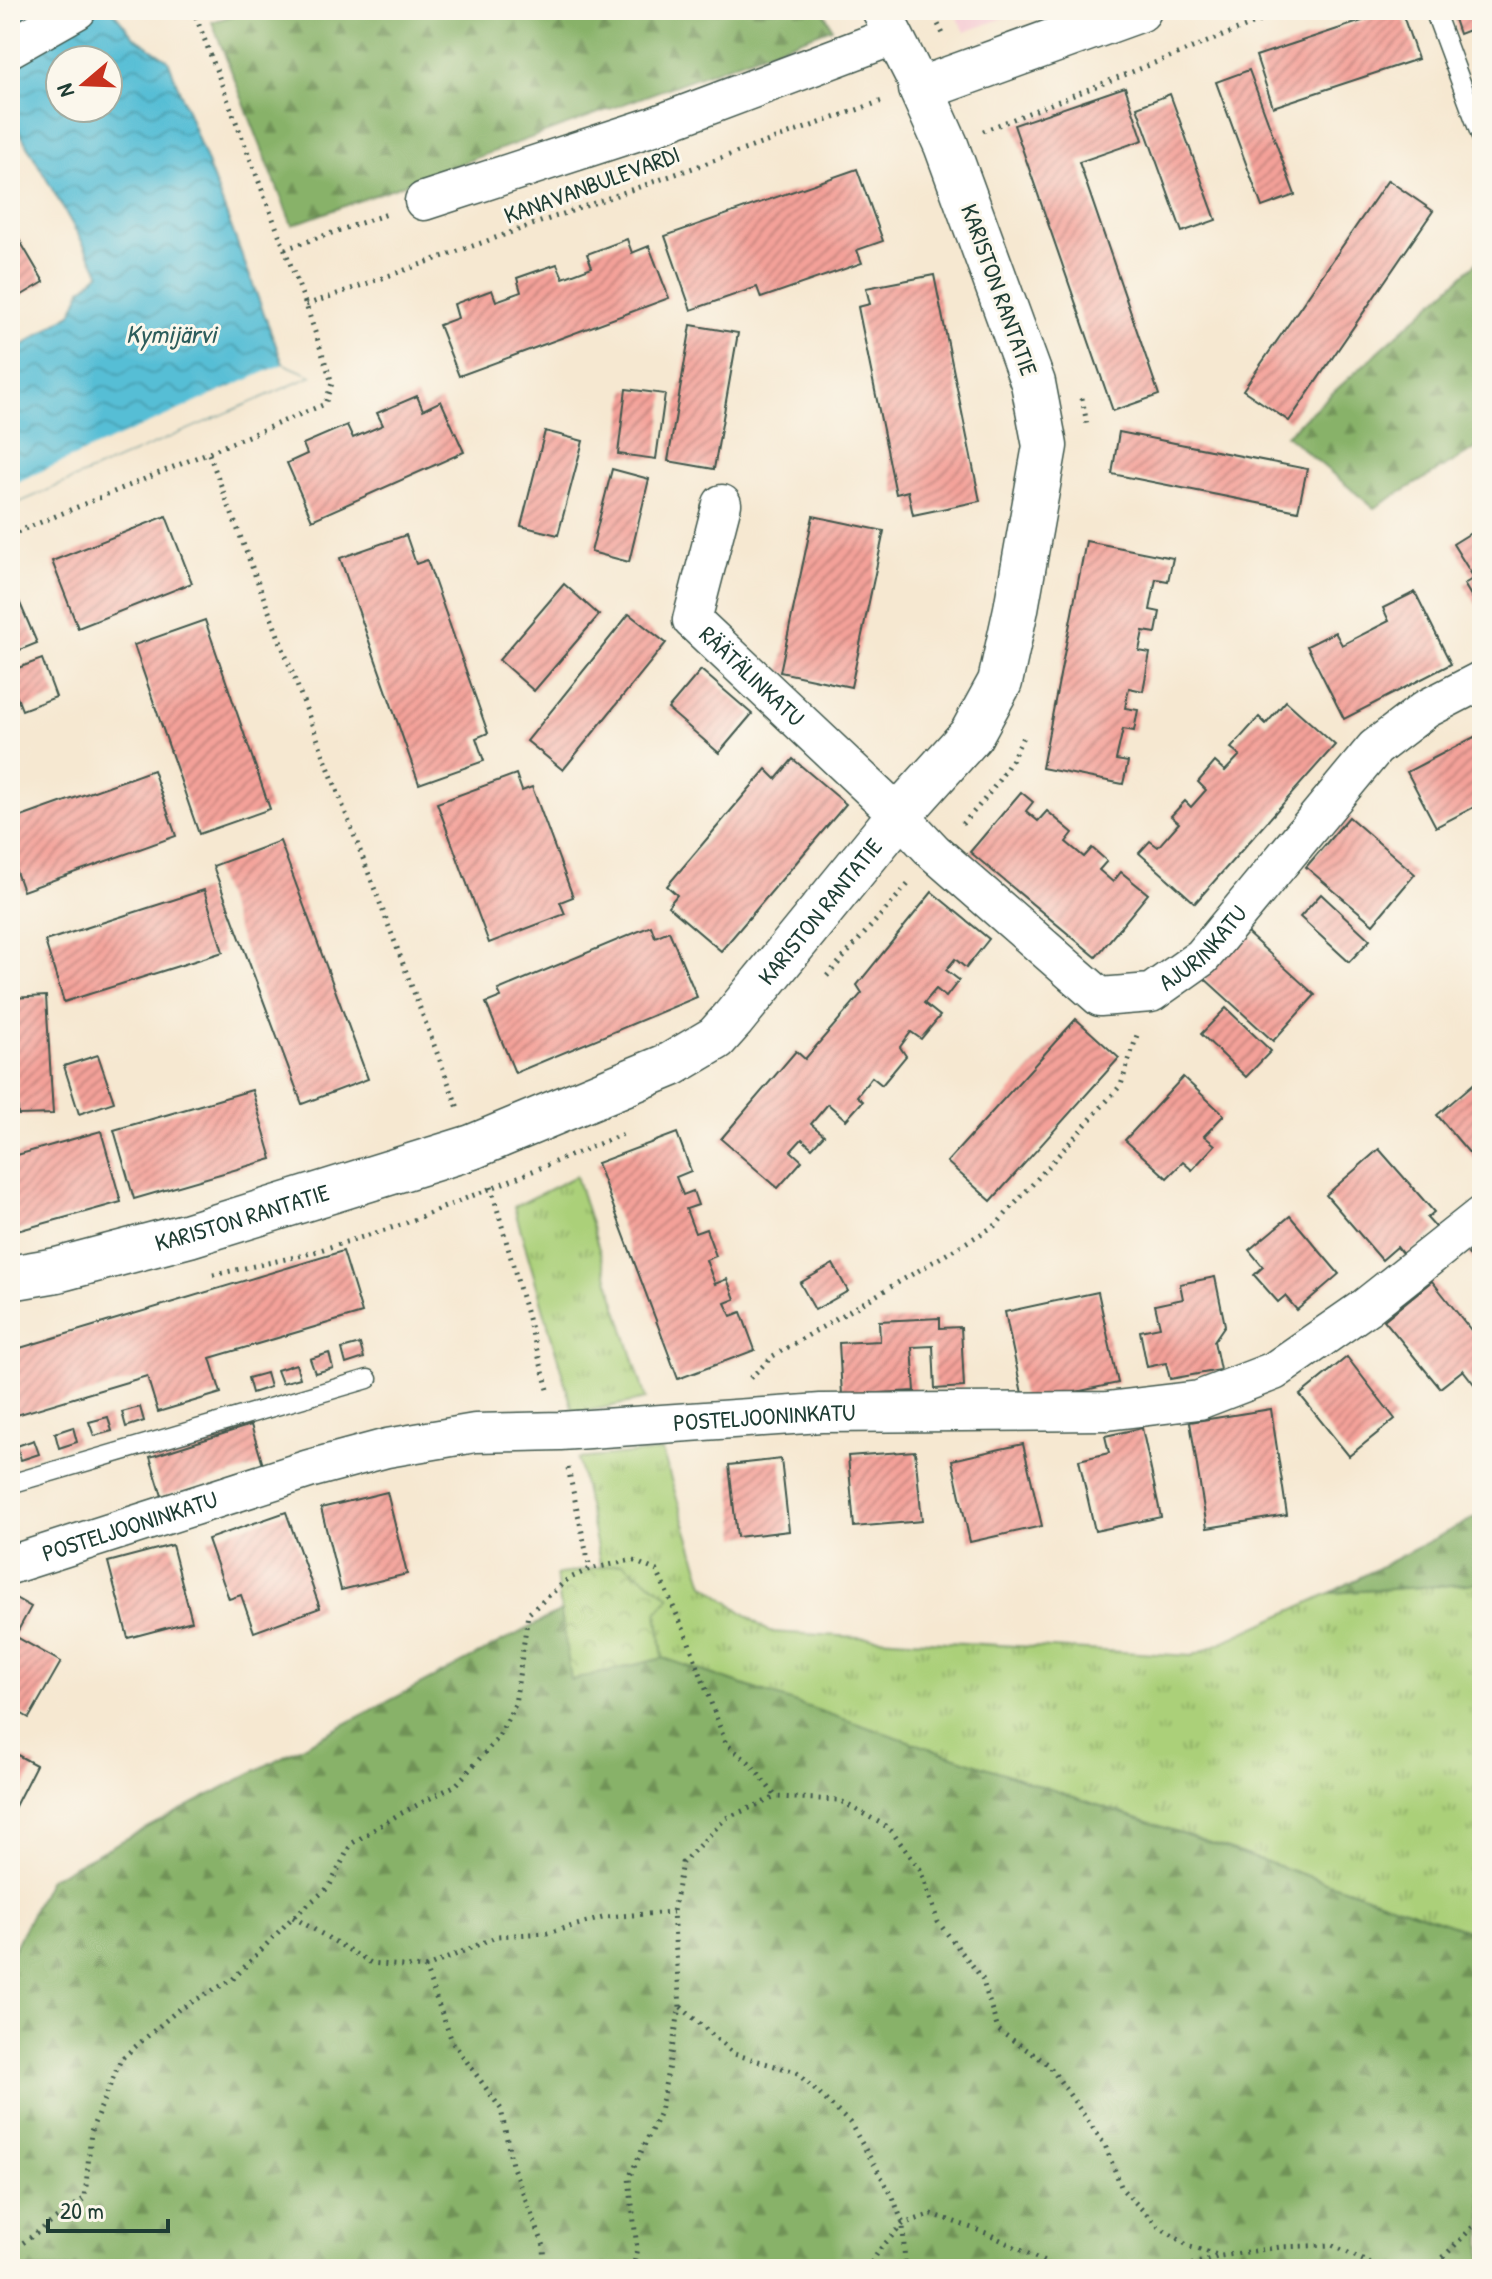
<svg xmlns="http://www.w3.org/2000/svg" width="1492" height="2279" viewBox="0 0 1492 2279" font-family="'Patrick Hand',sans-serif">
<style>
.built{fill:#f6cfd6}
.grass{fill:url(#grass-tufts);stroke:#658656;stroke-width:2}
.forest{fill:url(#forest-firs);stroke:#54784e;stroke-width:2}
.park{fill:url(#park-crowns);stroke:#658656;stroke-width:2}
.water{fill:url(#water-waves);stroke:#3b7e84;stroke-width:2;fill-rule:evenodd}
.pier{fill:#f6e8d1}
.building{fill:url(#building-hatch)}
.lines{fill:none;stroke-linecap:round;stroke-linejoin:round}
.service-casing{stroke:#3f574c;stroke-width:21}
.minor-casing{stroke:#3f574c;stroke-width:41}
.tertiary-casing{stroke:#3f574c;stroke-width:47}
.path{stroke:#3f574c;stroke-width:5;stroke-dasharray:2 6;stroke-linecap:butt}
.service{stroke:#fff;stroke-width:18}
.minor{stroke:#fff;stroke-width:38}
.tertiary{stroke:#fff;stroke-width:44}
.labels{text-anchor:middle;stroke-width:6;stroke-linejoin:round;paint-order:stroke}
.street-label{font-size:24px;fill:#1f3d34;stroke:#fbf7ec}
.water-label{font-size:26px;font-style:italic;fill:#2d5d5c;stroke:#fbf7ec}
</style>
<defs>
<pattern id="grass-tufts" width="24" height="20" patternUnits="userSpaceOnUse" patternTransform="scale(2)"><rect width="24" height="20" fill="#abd079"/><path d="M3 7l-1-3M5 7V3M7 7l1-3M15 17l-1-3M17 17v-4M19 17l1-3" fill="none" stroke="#8baa64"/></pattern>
<pattern id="forest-firs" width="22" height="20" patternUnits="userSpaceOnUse" patternTransform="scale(2)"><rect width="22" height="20" fill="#88b269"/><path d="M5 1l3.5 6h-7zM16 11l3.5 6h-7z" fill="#6f9257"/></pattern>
<pattern id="park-crowns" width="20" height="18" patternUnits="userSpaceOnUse" patternTransform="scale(2)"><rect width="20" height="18" fill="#abd079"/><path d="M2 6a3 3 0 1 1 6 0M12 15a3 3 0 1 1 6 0" fill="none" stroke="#8baa64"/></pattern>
<pattern id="water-waves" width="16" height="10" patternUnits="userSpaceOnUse" patternTransform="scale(2)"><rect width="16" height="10" fill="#57bed5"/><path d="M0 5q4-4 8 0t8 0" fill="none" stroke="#479cae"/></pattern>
<pattern id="building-hatch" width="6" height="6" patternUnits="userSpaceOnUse" patternTransform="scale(2)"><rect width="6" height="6" fill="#f4a199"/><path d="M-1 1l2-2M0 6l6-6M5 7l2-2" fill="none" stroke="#c5847e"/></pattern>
</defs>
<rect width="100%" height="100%" fill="#fbf7ec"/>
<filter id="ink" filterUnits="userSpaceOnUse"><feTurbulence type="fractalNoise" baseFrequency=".0125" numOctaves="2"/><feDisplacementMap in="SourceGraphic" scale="16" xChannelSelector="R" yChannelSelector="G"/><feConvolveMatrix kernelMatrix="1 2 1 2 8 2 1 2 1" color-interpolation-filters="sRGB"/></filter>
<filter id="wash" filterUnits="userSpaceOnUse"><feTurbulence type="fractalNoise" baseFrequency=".006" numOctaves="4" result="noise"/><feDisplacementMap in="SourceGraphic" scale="32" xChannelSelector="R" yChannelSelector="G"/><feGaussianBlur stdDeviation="1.8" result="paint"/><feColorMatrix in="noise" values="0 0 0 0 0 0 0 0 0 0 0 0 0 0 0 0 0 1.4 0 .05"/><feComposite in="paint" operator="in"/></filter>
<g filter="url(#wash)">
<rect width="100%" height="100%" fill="#f6e8d1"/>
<!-- built -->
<path class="built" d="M953 10H1026L965 32Z"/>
<!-- grass -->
<g class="grass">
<path d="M576 1176 646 1399 574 1414 514 1207Z"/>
<path d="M662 1451 704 1584 769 1632 1192 1656 1330 1593 1482 1583V1935L663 1658 657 1612 623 1563 601 1567 578 1459Z"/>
</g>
<!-- forest -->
<g class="forest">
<path d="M250 10H823L832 28 292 225 212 22Z"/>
<path d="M1482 258V445L1374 508 1286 435Z"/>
<path d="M1482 1514V1583L1330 1593Z"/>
<path d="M561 1611 572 1680 663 1658 1482 1935V2269H10V1957L49 1879Z"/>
</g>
<!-- park -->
<path class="park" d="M623 1563 670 1597 657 1612 663 1658 571 1680 556 1575Z"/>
<!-- water -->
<path class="water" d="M10 10H112L134 37 168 60 283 364 311 376 10 506V354L72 313 82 289 100 273 10 115ZM60 60H108V108H60Z"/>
<!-- pier -->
<path class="pier" d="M283 364 311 376 10 506V485Z"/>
<g id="blocks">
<!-- building -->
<g class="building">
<path d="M1395 10H1401L1418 59 1273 107 1256 56Z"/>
<path d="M1451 10H1482V25L1459 34Z"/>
<path d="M1249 70 1295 195 1262 207 1216 82Z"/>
<path d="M1125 87 1143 140 1079 162 1159 395 1113 411 1014 125Z"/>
<path d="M1170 94 1216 220 1182 232 1137 107Z"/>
<path d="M857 169 883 241 857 250 862 263 761 298 757 287 691 310 665 236Z"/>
<path d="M1388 180 1433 211 1289 421 1243 390Z"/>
<path d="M10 224 44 282 10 302Z"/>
<path d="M627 239 632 253 649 246 669 298 459 376 439 325 458 318 454 304 492 290 496 301 521 292 517 278 557 264 563 278 592 267 587 254Z"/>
<path d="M934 275 980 501 913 515 908 491 896 494 858 307 870 304 866 288Z"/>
<path d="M691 325 738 333 714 469 668 461Z"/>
<path d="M626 389 665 394 656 459 618 454Z"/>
<path d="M417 396 423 410 441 401 464 452 312 520 287 463 307 454 303 444 347 425 353 438 383 425 377 413Z"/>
<path d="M545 431 583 441 558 535 521 526Z"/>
<path d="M1119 432 1307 469 1298 511 1112 474Z"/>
<path d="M612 469 649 479 629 562 591 552Z"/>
<path d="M166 516 192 583 78 628 52 561Z"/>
<path d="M813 516 884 531 851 687 780 672Z"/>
<path d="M1482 526V614L1464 584 1474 578 1453 544Z"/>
<path d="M406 535 416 564 427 560 488 733 476 738 484 761 419 784 340 558Z"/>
<path d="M1086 541 1173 558 1168 581 1156 579 1150 610 1160 612 1156 633 1143 631 1139 651 1150 653 1143 691 1129 688 1125 708 1138 710 1134 731 1123 729 1116 760 1128 762 1123 784 1042 768Z"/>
<path d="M10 580 37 643 10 654Z"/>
<path d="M564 584 599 615 534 691 499 660Z"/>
<path d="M1415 592 1451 664 1344 719 1307 646 1335 632 1342 645 1389 621 1383 608Z"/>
<path d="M629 614 666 643 563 770 527 741Z"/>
<path d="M205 620 270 809 199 834 134 645Z"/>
<path d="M42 659 56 697 22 710 10 679V671Z"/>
<path d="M701 670 752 714 719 753 668 709Z"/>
<path d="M1286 701 1335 745 1195 903 1139 853 1150 841 1158 847 1179 823 1171 816 1185 801 1191 807 1206 790 1198 782 1215 762 1225 771 1240 755 1231 748 1259 717 1266 724Z"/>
<path d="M1482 733V803L1436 827 1407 772Z"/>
<path d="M793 759 846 804 721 951 668 906 677 895 667 886 766 769 776 779Z"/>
<path d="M153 770 176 836 23 891 10 855V821Z"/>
<path d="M516 774 522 791 532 787 573 897 560 902 565 914 489 943 437 803Z"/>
<path d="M1021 792 1033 802 1026 811 1038 821 1047 811 1073 833 1066 842 1084 857 1092 848 1107 861 1099 870 1113 882 1121 872 1148 894 1096 957 970 852Z"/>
<path d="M1349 817 1415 874 1373 924 1306 867Z"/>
<path d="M280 841 368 1079 302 1104 213 866Z"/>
<path d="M204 890 223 952 64 1002 45 941Z"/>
<path d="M932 892 989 939 966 968 955 959 946 970 959 980 946 997 936 989 924 1003 940 1016 921 1039 911 1032 900 1047 906 1056 882 1085 872 1077 857 1096 863 1101 846 1120 828 1104 811 1124 824 1135 812 1148 802 1139 791 1151 802 1161 778 1188 721 1139 796 1051 805 1059 862 993 857 985Z"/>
<path d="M1321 894 1370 940 1349 962 1300 917Z"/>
<path d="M651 926 655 937 669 931 697 997 515 1073 486 1003 501 997 498 990Z"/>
<path d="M1247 933 1315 995 1273 1041 1205 979Z"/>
<path d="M46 996 53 1114 18 1115 12 998Z"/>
<path d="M1226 1008 1271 1051 1246 1077 1201 1034Z"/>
<path d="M1076 1019 1119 1058 991 1201 947 1162Z"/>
<path d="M98 1055 114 1102 79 1114 64 1066Z"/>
<path d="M1183 1077 1224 1115 1204 1136 1215 1145 1192 1170 1183 1162 1167 1178 1125 1140Z"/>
<path d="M1479 1079 1482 1082V1168L1437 1115Z"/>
<path d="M252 1090 272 1159 134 1199 114 1130Z"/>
<path d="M101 1131 121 1202 10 1233V1157Z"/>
<path d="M677 1133 691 1171 676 1177 683 1195 693 1191 698 1205 686 1209 695 1233 706 1229 716 1256 706 1260 715 1284 727 1279 735 1299 725 1303 731 1316 741 1312 755 1350 678 1379 597 1163Z"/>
<path d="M1379 1149 1434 1212 1427 1218 1437 1229 1405 1257 1397 1247 1382 1260 1326 1195Z"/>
<path d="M1290 1216 1339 1274 1297 1310 1285 1296 1278 1302 1254 1275 1263 1267 1249 1250Z"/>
<path d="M1482 1242V1270L1468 1254Z"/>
<path d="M343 1251 362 1313 210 1358 221 1393 158 1412 147 1376 10 1417V1351Z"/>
<path d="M833 1264 848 1291 815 1310 800 1283Z"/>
<path d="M1215 1277 1225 1325 1214 1341 1220 1370 1170 1379 1166 1363 1147 1367 1140 1331 1160 1327 1155 1305 1183 1299 1180 1284Z"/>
<path d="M1432 1281 1482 1344V1377L1474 1384 1463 1370 1440 1388 1384 1320Z"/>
<path d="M1098 1292 1118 1383 1024 1403 1005 1312Z"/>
<path d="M940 1318V1328L961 1327 964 1387 935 1389 933 1346 912 1347 915 1391 842 1395 839 1343 880 1341 879 1321Z"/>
<path d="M360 1344 364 1358 346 1364 342 1349Z"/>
<path d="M329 1353 333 1368 315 1373 310 1359Z"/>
<path d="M1347 1357 1395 1419 1349 1456 1300 1395Z"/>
<path d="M296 1364 300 1378 282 1383 277 1370Z"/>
<path d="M266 1373 270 1387 252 1393 248 1378Z"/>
<path d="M140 1407 144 1421 126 1427 122 1412Z"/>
<path d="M1271 1409 1287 1515 1207 1528 1190 1422Z"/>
<path d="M108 1417 112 1431 94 1436 89 1422Z"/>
<path d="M251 1425 263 1465 162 1496 150 1457Z"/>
<path d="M73 1427 77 1442 59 1448 55 1433Z"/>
<path d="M1142 1428 1161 1517 1095 1531 1079 1460 1109 1453 1105 1436Z"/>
<path d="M34 1440 39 1454 21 1460 17 1446Z"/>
<path d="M1023 1444 1042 1526 970 1542 952 1460Z"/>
<path d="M915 1451 922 1521 854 1527 848 1456Z"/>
<path d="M781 1459 789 1531 737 1537 729 1465Z"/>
<path d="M387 1492 407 1574 341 1590 321 1508Z"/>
<path d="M286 1512 320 1608 254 1632 241 1595 229 1599 208 1539Z"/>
<path d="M172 1545 192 1621 128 1638 108 1562Z"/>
<path d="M10 1595 31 1607 15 1636 61 1662 29 1718 10 1707Z"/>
<path d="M10 1751 36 1765 10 1816Z"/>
</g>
</g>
</g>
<g filter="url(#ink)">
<use href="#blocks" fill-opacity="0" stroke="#3f574c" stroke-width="2"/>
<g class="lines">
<!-- service casing -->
<g class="service-casing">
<g id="service">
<path d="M1434 10 1482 139"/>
<path d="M10 1484 368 1379"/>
</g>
</g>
<!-- minor casing -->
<g class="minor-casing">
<g id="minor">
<path d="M881 10 921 89"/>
<path d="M10 48 77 10"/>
<path d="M424 201 654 126 893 36"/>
<path id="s1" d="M722 504 692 620 899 815 934 852 1100 997 1151 993 1202 957 1375 748 1426 709 1482 680"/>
<path id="s2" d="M10 1565 309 1469 387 1448 475 1433 560 1431 821 1413 1107 1411 1199 1400 1274 1371 1366 1307 1482 1215"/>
</g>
</g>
<!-- tertiary casing -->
<g class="tertiary-casing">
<g id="tertiary">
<path id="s3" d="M10 1278 57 1270 189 1235 472 1147 672 1064 716 1038 733 1019 899 815 971 735 1000 682 1016 609 1045 446 1033 383 946 145 921 89 1139 10"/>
</g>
</g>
<!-- path -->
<g class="path">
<path d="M931 10 945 38"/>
<path d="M1251 10 1256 21"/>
<path d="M983 131 1288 10"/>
<path d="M285 249 390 213"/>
<path d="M306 305 882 101"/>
<path d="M1082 398 1087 424"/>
<path d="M209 454 458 1108"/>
<path d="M10 535 325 404 332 383 306 305 196 17 188 10"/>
<path d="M962 824C988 798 1010 768 1024 734"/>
<path d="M827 976 910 882"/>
<path d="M491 1187 549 1393"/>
<path d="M213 1275 304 1255 401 1225 623 1134"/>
<path d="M750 1378 773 1356 996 1225 1121 1085 1138 1032"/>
<path d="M568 1468 590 1569"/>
<path d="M293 1917 371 1963 425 1968 452 2041 501 2109 512 2165 544 2246 545 2269"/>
<path d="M425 1968 498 1936 547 1933 606 1917 673 1912"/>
<path d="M681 2007 734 2054 796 2072 850 2123 893 2197 903 2224 905 2269"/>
<path d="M10 2252 85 2198 91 2131 121 2059 178 2010 233 1979 293 1917 329 1887 351 1844 396 1816 456 1785 498 1738 515 1704 528 1614 568 1579 590 1569 632 1560 657 1571 687 1637 726 1744 751 1764 776 1797 839 1800 889 1828 920 1869 938 1922 982 1978 998 2030 1048 2064 1105 2145 1122 2189 1158 2226 1190 2247 1221 2256 1280 2247 1332 2245 1381 2269"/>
<path d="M633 2269 637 2248 629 2178 660 2112 680 2007 673 1912 682 1863 726 1818 776 1797"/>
<path d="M867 2269 881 2248 903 2224 932 2214 989 2234 1058 2269"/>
<path d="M1176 2269 1221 2256"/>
<path d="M1432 2269 1482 2217"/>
</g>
<!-- service -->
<use href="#service" class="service"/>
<!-- minor -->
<use href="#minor" class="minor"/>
<!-- tertiary -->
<use href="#tertiary" class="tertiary"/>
</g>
</g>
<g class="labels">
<!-- street labels -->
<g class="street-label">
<text transform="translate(592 185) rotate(-20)" y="8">KANAVANBULEVARDI</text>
<text transform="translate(999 290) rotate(70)" y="8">KARISTON RANTATIE</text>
<text dy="8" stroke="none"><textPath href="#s1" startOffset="202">RÄÄTÄLINKATU</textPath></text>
<text dy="8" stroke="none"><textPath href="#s3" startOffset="912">KARISTON RANTATIE</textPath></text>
<text dy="8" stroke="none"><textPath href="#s1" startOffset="796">AJURINKATU</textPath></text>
<text dy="8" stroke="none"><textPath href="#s3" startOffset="240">KARISTON RANTATIE</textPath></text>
<text dy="8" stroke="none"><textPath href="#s2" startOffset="774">POSTELJOONINKATU</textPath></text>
<text dy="8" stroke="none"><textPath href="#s2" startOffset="126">POSTELJOONINKATU</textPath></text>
</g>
<!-- water labels -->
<g class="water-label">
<text x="171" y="343">Kymijärvi</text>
</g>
</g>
<!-- margin -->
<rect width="1492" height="2279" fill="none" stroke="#fbf7ec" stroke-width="40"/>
<!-- north arrow -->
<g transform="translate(84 84) rotate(251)"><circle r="38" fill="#fbf7ec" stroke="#a3ada2" stroke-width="2"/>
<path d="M0-6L14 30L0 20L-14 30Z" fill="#c8321e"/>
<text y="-12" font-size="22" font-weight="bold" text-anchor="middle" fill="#1f3d34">N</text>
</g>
<!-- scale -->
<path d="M48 2219v12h120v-12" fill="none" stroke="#1f3d34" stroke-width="4"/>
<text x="60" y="2219" font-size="24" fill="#1f3d34" stroke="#fbf7ec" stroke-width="6" paint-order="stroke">20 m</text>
</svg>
